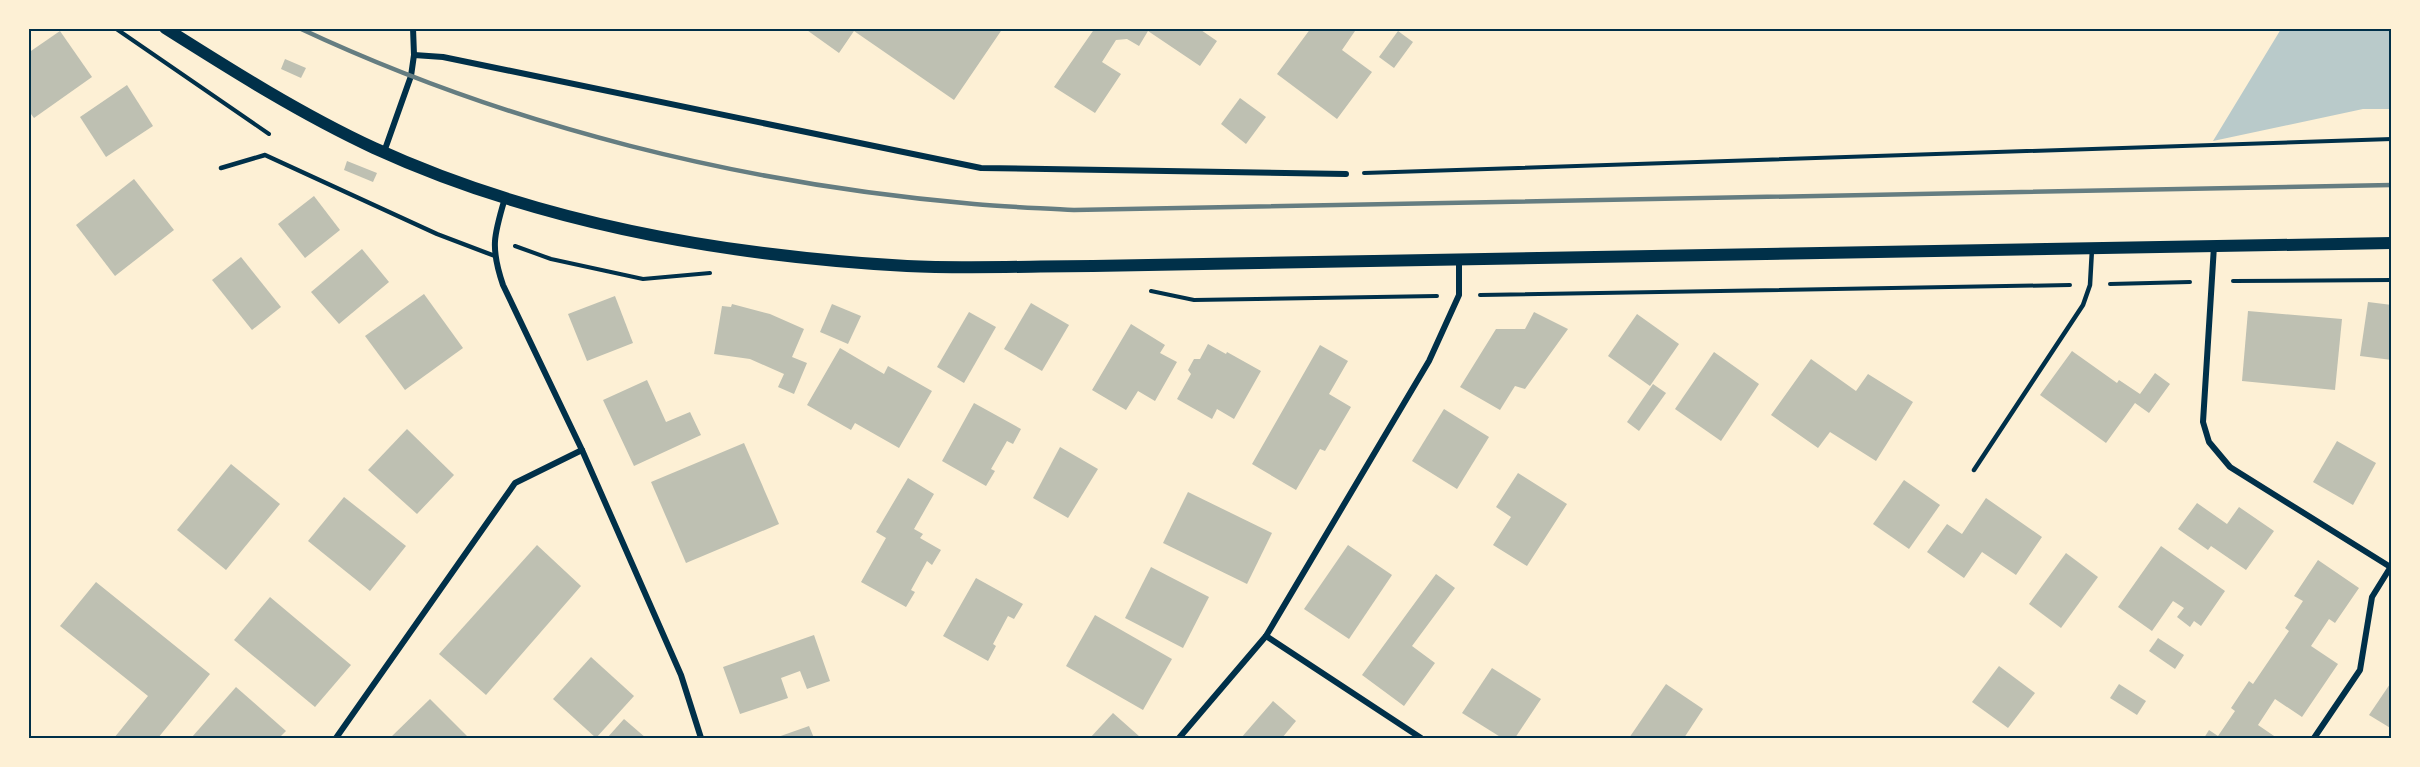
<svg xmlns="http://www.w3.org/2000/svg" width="2420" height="767" viewBox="0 0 2420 767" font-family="Rubik,sans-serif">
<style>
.green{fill:#b9caca}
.building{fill:#bec0b2}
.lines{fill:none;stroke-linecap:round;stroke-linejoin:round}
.path{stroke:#003049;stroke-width:4}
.service{stroke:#003049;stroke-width:4.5}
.minor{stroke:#003049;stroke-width:6}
.secondary{stroke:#003049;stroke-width:12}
.rail{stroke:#657d81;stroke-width:4.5}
.neatline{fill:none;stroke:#003049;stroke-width:2}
</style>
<rect width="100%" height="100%" fill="#fdf0d5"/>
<!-- green -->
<path class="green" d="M2281 29H2391V109H2363L2213 141Z"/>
<!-- building -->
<g class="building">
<path d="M804 28H1003L954 100 854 31 839 53Z"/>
<path d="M1095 28H1198L1217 41 1200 66 1148 31 1139 46 1127 39 1116 40 1102 62 1121 74 1095 113 1054 87Z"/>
<path d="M1311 28H1351L1355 31 1342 50 1372 72 1337 119 1277 74Z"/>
<path d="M60 31 92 77 34 118 28 110V53Z"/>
<path d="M1398 31 1413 42 1394 68 1379 57Z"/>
<path d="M285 59 306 68 301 78 281 69Z"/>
<path d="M127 85 153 126 106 157 80 117Z"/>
<path d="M1240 98 1266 117 1246 144 1221 124Z"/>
<path d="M347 161 377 173 373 182 344 170Z"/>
<path d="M134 179 174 230 115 276 76 225Z"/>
<path d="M314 196 340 230 305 258 278 224Z"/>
<path d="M362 249 389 282 339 324 311 292Z"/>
<path d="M241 257 281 307 252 330 212 280Z"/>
<path d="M424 294 463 348 405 390 365 336Z"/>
<path d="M615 296 633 343 587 361 568 314Z"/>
<path d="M2368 302 2392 305V360L2360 356Z"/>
<path d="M1031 303 1069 325 1042 371 1004 349Z"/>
<path d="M732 304 770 314 804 329 792 357 807 363 794 394 778 387 784 374 750 359 714 354 722 306 731 307Z"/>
<path d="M832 304 861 316 848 344 820 332Z"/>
<path d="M2248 311 2342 319 2335 390 2242 381Z"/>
<path d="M969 312 996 327 964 383 937 367Z"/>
<path d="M1534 312 1568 329 1525 389 1515 386 1500 410 1460 387 1496 329H1525Z"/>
<path d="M1637 314 1679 344 1650 386 1608 356Z"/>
<path d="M1131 324 1165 345 1160 353 1177 362 1155 401 1138 391 1126 410 1092 390Z"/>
<path d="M1208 344 1226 354 1227 352 1261 371 1234 419 1217 409 1212 419 1177 399 1191 374 1188 370 1194 359H1200Z"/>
<path d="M1320 345 1348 361 1329 394 1351 407 1325 451 1320 449 1296 490 1252 464Z"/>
<path d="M840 348 884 374 888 366 932 391 899 448 855 423 851 430 807 405Z"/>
<path d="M2072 351 2117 383 2119 380 2140 394 2155 373 2170 384 2149 413 2135 403 2106 443 2040 395Z"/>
<path d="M1714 352 1759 384 1721 441 1675 409Z"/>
<path d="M1811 359 1856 391 1868 374 1913 402 1876 461 1830 432 1818 448 1771 415Z"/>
<path d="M647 380 666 422 690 412 701 435 634 466 603 400Z"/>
<path d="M1653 384 1666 393 1639 431 1627 422Z"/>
<path d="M974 403 1021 429 1013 444 1007 441 991 469 995 471 986 486 942 461Z"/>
<path d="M1444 409 1489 437 1457 489 1412 461Z"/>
<path d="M407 429 454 475 417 514 368 470Z"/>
<path d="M2337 441 2376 463 2353 505 2313 482Z"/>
<path d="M744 443 779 524 686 563 651 482Z"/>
<path d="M1060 447 1098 469 1068 518 1033 498Z"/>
<path d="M231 464 280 504 226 570 177 530Z"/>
<path d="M1518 473 1567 504 1527 566 1493 545 1511 517 1496 507Z"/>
<path d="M908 478 934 494 914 529 923 534 920 538 941 550 932 565 927 561 911 590 915 592 906 607 861 582 886 538 876 532Z"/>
<path d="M1904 480 1940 505 1909 549 1873 524Z"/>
<path d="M1188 492 1272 533 1247 584 1163 543Z"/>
<path d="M344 497 406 546 370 591 308 541Z"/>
<path d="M1986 498 2042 537 2016 575 1982 552 1964 578 1927 552 1947 524 1962 534Z"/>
<path d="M2197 503 2227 524 2239 507 2274 531 2246 570 2211 546 2208 550 2178 529Z"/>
<path d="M537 545 581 586 486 695 439 654Z"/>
<path d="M1348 545 1392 575 1349 639 1304 609Z"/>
<path d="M2161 546 2225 591 2201 626 2194 621 2190 627 2177 617 2184 608 2173 601 2152 631 2118 607Z"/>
<path d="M2066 553 2098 577 2061 628 2029 604Z"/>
<path d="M2318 560 2359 588 2335 623 2329 619 2311 646 2338 664 2302 717 2275 699 2258 725 2277 738H2204L2209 730 2218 736 2235 711 2231 708 2249 681 2253 684 2289 631 2285 628 2303 601 2294 596Z"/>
<path d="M1151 567 1209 597 1183 648 1125 618Z"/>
<path d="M1436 574 1455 588 1412 646 1435 663 1404 706 1362 675Z"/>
<path d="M976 578 1023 604 1014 619 1008 616 993 644 996 646 988 661 943 636Z"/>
<path d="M96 582 210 674 158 738H114L148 696 60 626Z"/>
<path d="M270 597 351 665 315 707 234 640Z"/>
<path d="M1095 615 1172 659 1143 710 1066 666Z"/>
<path d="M814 635 830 681 807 689 800 671 781 678 788 698 740 714 723 667Z"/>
<path d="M2158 638 2184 655 2175 669 2149 651Z"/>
<path d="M591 657 634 696 596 738 553 699Z"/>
<path d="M1999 666 2035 693 2008 728 1972 702Z"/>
<path d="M1492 668 1541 699 1515 738H1502L1462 713Z"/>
<path d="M2392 681V729L2369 715Z"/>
<path d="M1666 684 1703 709 1684 738H1629Z"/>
<path d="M2119 684 2146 701 2137 715 2110 698Z"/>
<path d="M236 687 286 731 279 738H194L192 737Z"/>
<path d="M430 699 469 738H390Z"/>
<path d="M1273 701 1296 721 1282 738H1241Z"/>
<path d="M1113 713 1140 737 1138 738H1090Z"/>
<path d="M624 719 646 738H607Z"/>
<path d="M809 726 814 738H775Z"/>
</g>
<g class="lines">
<!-- path -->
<g class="path">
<path d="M115 28 269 134"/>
<path d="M1364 173 2392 139"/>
<path d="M515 246 551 259 643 279 710 273"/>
<path d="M2233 281 2392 280"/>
<path d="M2110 284 2190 282"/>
<path d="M1151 291 1194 300 1437 296"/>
<path d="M1480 295 2070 285"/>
</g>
<!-- service -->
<g class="service">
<path d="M221 168 265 155 437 234 495 256"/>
<path d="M1974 470 2083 305 2090 285 2092 249"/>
</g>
<!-- minor -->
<g class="minor">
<path d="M414 55 443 57 981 168 1346 174"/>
<path d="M384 152 411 76 414 55 413 28"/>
<path d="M505 198C494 235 490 247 503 285L582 450 681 675 701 738"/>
<path d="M2214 246 2203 422 2209 442 2230 467 2392 568"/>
<path d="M1266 636 1429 361 1459 295V259"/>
<path d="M336 738 515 483 582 450"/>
<path d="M1179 738 1266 636 1421 738"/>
<path d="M2314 738 2360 670 2372 597 2390 568"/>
</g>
<!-- secondary -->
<path class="secondary" d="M165 28C233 71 301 114 374 148 540 224 725 256 907 266 968 269 1031 266 1093 266L2392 243"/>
<!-- rail -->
<path class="rail" d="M299 28C510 127 743 184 974 204 1007 207 1041 208 1074 210L2392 185"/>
</g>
<!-- border -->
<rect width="2420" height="767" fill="none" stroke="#fdf0d5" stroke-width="60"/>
<rect x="30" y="30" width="2360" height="707" class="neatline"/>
</svg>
